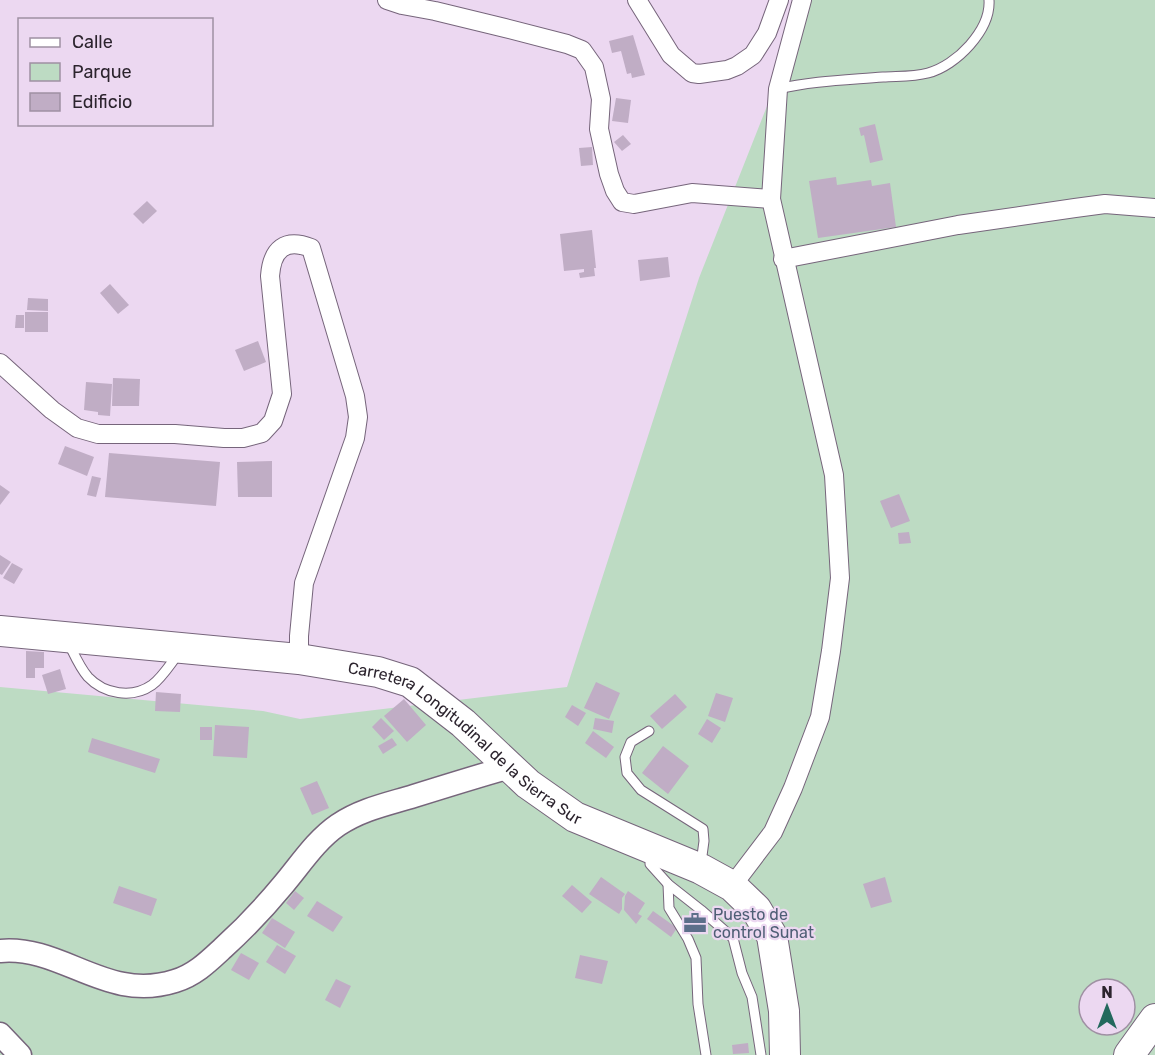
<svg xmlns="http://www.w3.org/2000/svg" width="1155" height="1055" viewBox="0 0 1155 1055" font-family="Rubik,sans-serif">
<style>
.green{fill:#bddbc3;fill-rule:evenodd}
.building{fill:#c0adc5}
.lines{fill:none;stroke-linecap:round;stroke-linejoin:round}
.service-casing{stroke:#76657b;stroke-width:11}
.minor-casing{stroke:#76657b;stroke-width:20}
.tertiary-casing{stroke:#76657b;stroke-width:25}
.trunk-casing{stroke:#76657b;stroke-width:32}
.service{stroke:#fff;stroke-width:9}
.minor{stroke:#fff;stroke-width:18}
.tertiary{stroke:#fff;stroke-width:22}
.trunk{stroke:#fff;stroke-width:30}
.labels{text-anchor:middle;stroke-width:4.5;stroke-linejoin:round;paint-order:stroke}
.street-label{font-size:16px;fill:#2c242e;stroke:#ecd8f1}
.service-label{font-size:16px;fill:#4e5e75;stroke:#ecd8f1;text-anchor:start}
</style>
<rect width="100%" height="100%" fill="#ecd8f1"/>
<!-- green -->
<path class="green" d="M809 0H1155V1055H0V687L263 711 300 719 567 687 699 278ZM1089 989H1125V1025H1089Z"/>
<!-- building -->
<g class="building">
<path d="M633 35 645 75 632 78 631 73 627 74 621 51 612 53 609 41Z"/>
<path d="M616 98 631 100 628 123 612 121Z"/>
<path d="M875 124 883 160 870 163 864 135 861 136 859 128Z"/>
<path d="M623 135 631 144 622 151 614 142Z"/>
<path d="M592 147 593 165 581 166 579 148Z"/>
<path d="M836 177 837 185 871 180 872 186 890 183 896 227 818 238 809 181Z"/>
<path d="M147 201 157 211 143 224 133 214Z"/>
<path d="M592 230 596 268H594L595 276 580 278 579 273 584 272V269L564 271 560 234Z"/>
<path d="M668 257 670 277 640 281 638 260Z"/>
<path d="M110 284 129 305 118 314 100 293Z"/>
<path d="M28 298 48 299V311L27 310Z"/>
<rect x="25" y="312" width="23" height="20"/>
<path d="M16 315H24V328H15Z"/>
<path d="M258 341 266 362 244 371 235 350Z"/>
<path d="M113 378 140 379 139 406H112Z"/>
<path d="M86 382 112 384 110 416 98 415V412L84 410Z"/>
<path d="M65 446 94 457 87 476 58 464Z"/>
<path d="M109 453 220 462 216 506 105 497Z"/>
<path d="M272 461V497H238L237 462Z"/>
<path d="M92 476 101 478 96 497 87 495Z"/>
<path d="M0 485 10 492 0 505Z"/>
<path d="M899 494 910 521 891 528 880 501Z"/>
<path d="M909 532 911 543 899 544 898 533Z"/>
<path d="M0 555 11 562 2 575 0 574Z"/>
<path d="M12 563 23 569 14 584 3 578Z"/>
<path d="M26 651 44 652V668H35V678H26Z"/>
<path d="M60 669 66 689 48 694 42 675Z"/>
<path d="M596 682 620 693 609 719 584 708Z"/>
<path d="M156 692 181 694 180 712 155 711Z"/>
<path d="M716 693 733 698 725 722 708 716Z"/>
<path d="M675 694 687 707 662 729 650 716Z"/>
<path d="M404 699 426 725 407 742 384 716Z"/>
<path d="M572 705 586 713 578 726 565 717Z"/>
<path d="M381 718 394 731 384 740 372 727Z"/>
<path d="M595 718 614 721 612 733 593 729Z"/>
<path d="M707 719 721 728 712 743 698 734Z"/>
<path d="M215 725 249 727 247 758 213 756Z"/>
<rect x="200" y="727" width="12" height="13"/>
<path d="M593 731 614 747 606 758 585 743Z"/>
<path d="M92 738 160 759 155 773 88 752Z"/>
<path d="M392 738 397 745 383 754 378 746Z"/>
<path d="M663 746 689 766 668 794 642 773Z"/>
<path d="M317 781 329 808 312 815 300 788Z"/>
<path d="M601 877 625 894 622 898V909L619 914 589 894Z"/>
<path d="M885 877 892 902 871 908 863 884Z"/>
<path d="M572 885 592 902 582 913 562 896Z"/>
<path d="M119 886 157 899 151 916 113 903Z"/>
<path d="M295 891 304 898 294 910 286 903Z"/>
<path d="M628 891 645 903 638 914 642 916 636 924 624 910 625 896Z"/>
<path d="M317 901 343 917 333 932 307 916Z"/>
<path d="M653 911 677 928 671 937 647 919Z"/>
<path d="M272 918 295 932 285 948 262 933Z"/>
<path d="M277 945 296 956 285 974 266 962Z"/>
<path d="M241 953 259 963 249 980 231 970Z"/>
<path d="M580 955 608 961 602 984 575 978Z"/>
<path d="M336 979 351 986 340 1008 325 1000Z"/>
<path d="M748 1043 749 1053 733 1054 732 1045Z"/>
</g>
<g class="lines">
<!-- service casing -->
<g class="service-casing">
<g id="service">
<path d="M778 89C812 81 848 80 883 77 898 76 913 77 928 73 956 66 991 30 989 0"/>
<path d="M69 644C74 654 80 668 88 677 104 694 132 699 152 685 162 678 171 663 179 653"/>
<path d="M649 731 631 742 625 757 627 773 641 790 703 829 704 841 701 863"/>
<path d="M651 853 650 864 668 884 701 910 733 938 742 973 752 997 761 1055"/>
<path d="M668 884 669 908 688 939 696 958 698 1004 706 1055"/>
</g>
</g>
<!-- minor casing -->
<g class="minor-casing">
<g id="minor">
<path d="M387 0 402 5 435 11 505 28 567 44 582 50 594 67 601 99 599 129 609 174 615 191 622 202 634 204 692 193 771 199"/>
<path d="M637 0 671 55 692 73 699 74 727 70 737 66 753 55 767 33 779 0"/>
<path d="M783 259 958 225 1075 208 1105 204 1155 208"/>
<path d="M0 363 52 410 77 428 98 434H175L224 438H243L262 433 273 421 282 394 270 276C272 249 285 238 311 248L355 396 358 417 355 438 304 583 299 636V659"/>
<path d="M732 886 773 832 793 788 820 717 831 651 840 578 834 475 771 199 778 89 802 0"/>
</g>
</g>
<!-- tertiary casing -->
<g class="tertiary-casing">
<g id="tertiary">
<path d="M0 951C63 945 106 1003 175 981 195 975 209 961 223 948 245 928 264 908 283 885 300 865 316 840 338 825 362 809 388 804 414 796 446 786 478 776 510 767"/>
<path d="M0 1034 20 1055"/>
</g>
</g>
<!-- trunk casing -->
<g class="trunk-casing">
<g id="trunk">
<path id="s1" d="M0 631 299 659 378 672 410 682 463 723 528 784 575 817 701 869 732 886 756 909 772 936 784 1011 785 1055"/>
<path d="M1129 1055 1155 1019"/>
</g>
</g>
<!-- service -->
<use href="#service" class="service"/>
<!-- minor -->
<use href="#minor" class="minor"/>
<!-- tertiary -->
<use href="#tertiary" class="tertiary"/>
<!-- trunk -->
<use href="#trunk" class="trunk"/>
</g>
<!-- icons -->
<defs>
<g id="office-bare" transform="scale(1.8)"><path d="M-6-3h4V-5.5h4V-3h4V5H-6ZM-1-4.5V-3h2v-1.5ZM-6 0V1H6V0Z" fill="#5c6f8a" stroke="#ecd8f1" stroke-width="2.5" paint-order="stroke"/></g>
</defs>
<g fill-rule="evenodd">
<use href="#office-bare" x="695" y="923"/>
</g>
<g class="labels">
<!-- street labels -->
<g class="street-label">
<text dy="6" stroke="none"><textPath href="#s1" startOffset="492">Carretera Longitudinal de la Sierra Sur</textPath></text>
</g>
<!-- service labels -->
<g class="service-label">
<text x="713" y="920">Puesto de<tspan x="713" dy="18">control Sunat</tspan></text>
</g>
</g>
<!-- legend -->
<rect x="18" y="18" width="195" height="108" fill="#ecd8f1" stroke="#9f90a3" stroke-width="1.5"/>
<rect x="30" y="38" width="30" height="9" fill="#ffffff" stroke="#9f90a3" stroke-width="1.5"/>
<text x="72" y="48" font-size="18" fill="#2c242e">Calle</text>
<rect x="30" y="63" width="30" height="18" fill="#bddbc3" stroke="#9f90a3" stroke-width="1.5"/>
<text x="72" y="78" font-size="18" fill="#2c242e">Parque</text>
<rect x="30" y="93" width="30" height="18" fill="#c0adc5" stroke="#9f90a3" stroke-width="1.5"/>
<text x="72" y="108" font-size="18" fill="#2c242e">Edificio</text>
<!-- north arrow -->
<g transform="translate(1107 1007)"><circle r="28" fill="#ecd8f1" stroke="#9f90a3" stroke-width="1.5"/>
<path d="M0-4.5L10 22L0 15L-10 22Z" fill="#23695d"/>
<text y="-9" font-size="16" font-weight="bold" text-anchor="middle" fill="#2c242e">N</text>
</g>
</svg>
